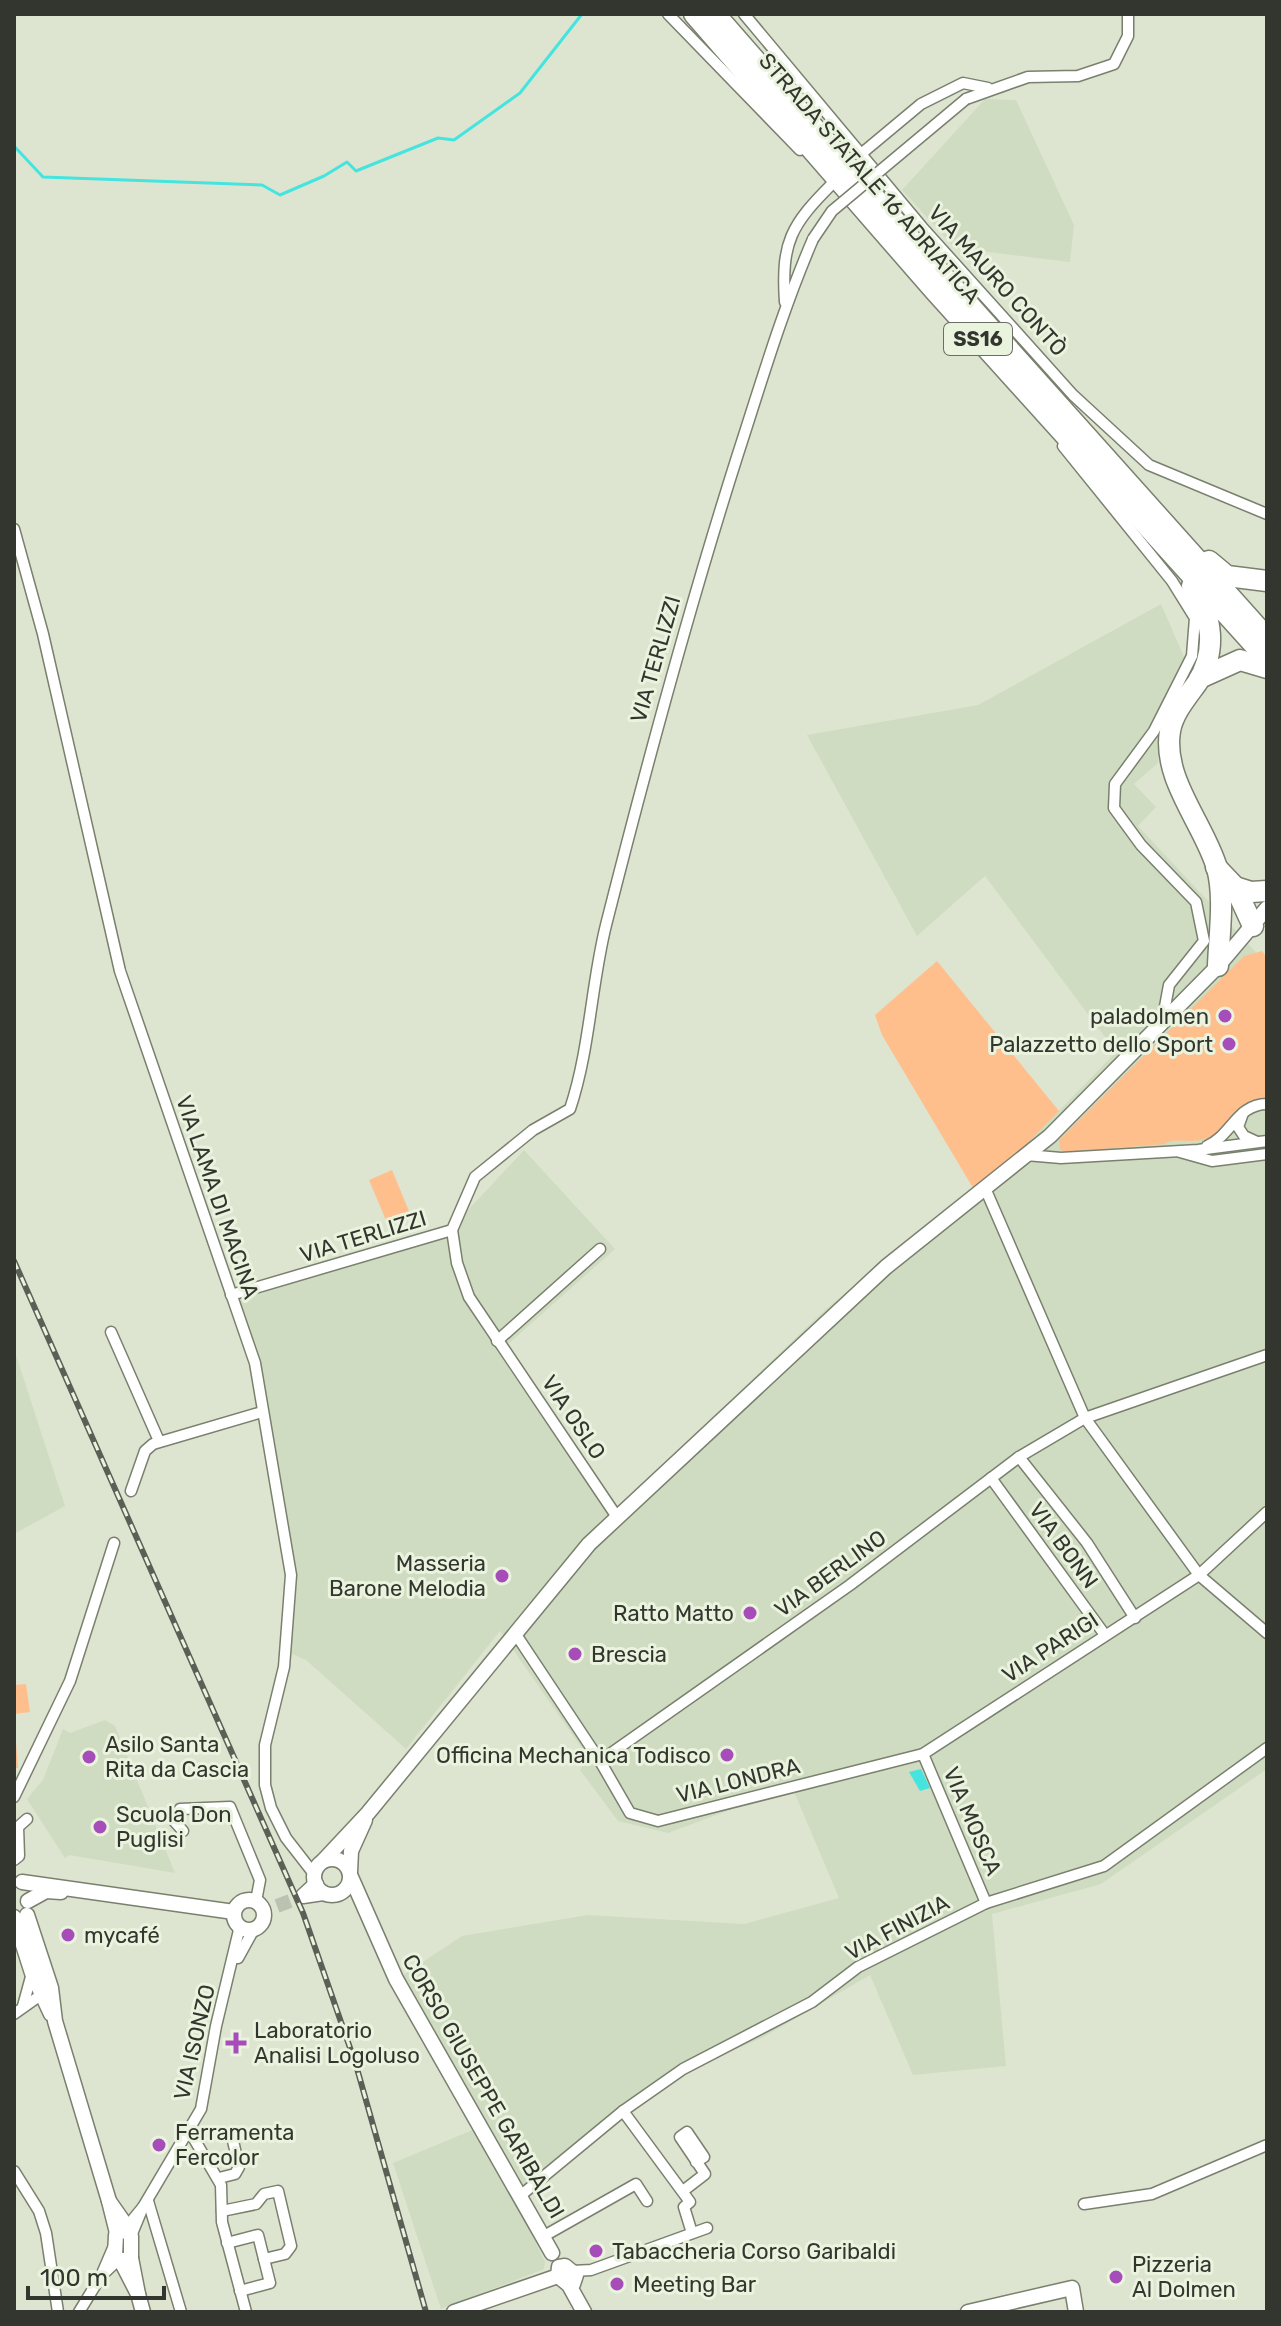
<svg xmlns="http://www.w3.org/2000/svg" width="1281" height="2326" viewBox="0 0 1281 2326" font-family="Rubik,sans-serif">
<style>
.built{fill:#d0dcc1}
.green{fill:#ffbf8c}
.water{fill:#45e4df}
.lines{fill:none;stroke-linecap:round;stroke-linejoin:round}
.stream{stroke:#45e4df;stroke-width:3}
.secondary-tunnel{stroke:#bbc2b1;stroke-width:14;stroke-dasharray:14 7;stroke-linecap:butt}
.street-casing{stroke:#79806e;stroke-width:13}
.secondary-casing{stroke:#79806e;stroke-width:17}
.highway-casing{stroke:#79806e;stroke-width:23}
.street{stroke:#fff;stroke-width:10}
.secondary{stroke:#fff;stroke-width:14}
.highway{stroke:#fff;stroke-width:20}
.rail-casing{stroke:#5b5f55;stroke-width:6}
.rail{stroke:#eaf3de;stroke-width:3;stroke-dasharray:9;stroke-linecap:butt}
.street-bridge-casing{stroke:#79806e;stroke-width:13;stroke-linecap:butt}
.street-bridge{stroke:#fff;stroke-width:10}
.poi-dot{fill:#a64db9;stroke:#eaf3de;stroke-width:3}
.labels{text-anchor:middle;stroke-width:6;stroke-linejoin:round;paint-order:stroke}
.shield{fill:#eaf3de;stroke:#6a6f64;stroke-width:2}
.shield-label{font-size:20px;font-weight:bold;fill:#33362f}
.street-label{font-size:22px;fill:#33362f;stroke:#eaf3de}
.poi-label{font-size:22px;fill:#33362f;stroke:#eaf3de;text-anchor:start}
</style>
<rect width="100%" height="100%" fill="#dde5d1"/>
<!-- built -->
<g class="built">
<path d="M985 99 1016 100 1074 225 1070 262 955 248 902 190Z"/>
<path d="M1161 604 1188 666 1158 739V763L1134 784 1156 807 1138 826 1267 964V1769L1101 1884 992 1914 1006 2066 913 2075 870 1975 762 2038 688 2069 654 2091 518 2205 545 2262 544 2269 441 2309 393 2163 487 2124 403 1975 462 1936 588 1915 744 1924 839 1898 792 1787 668 1833 618 1821 580 1770 588 1757 500 1631 406 1749 306 1660 292 1654 290 1637 296 1567 265 1409 261 1362 235 1298 442 1238 524 1150 615 1249 506 1346 618 1507 826 1309 1025 1146 1116 1052 985 876 917 936 807 735 978 705Z"/>
<path d="M14 1349 65 1506 14 1534Z"/>
<path d="M105 1720 115 1726 175 1873 69 1855 65 1858 27 1799 43 1780 63 1729 70 1733Z"/>
</g>
<!-- green -->
<g class="green">
<path d="M1262 951 1267 958V1100L1245 1104C1228 1116 1224 1136 1201 1140 1189 1143 1172 1138 1165 1144L1065 1152 1060 1149 1059 1140 1244 956Z"/>
<path d="M937 961 1059 1111 1025 1146 973 1188 882 1035 875 1015Z"/>
<path d="M392 1170 411 1216 388 1225 369 1180Z"/>
<path d="M26 1684 30 1712 14 1714 18 1768H14V1685Z"/>
</g>
<!-- water -->
<path class="water" d="M921 1769 930 1788 920 1791 909 1772Z"/>
<g class="lines">
<!-- stream -->
<path class="stream" d="M14 146 43 177 262 185 280 195 324 176 347 162 356 171 438 138 454 140 520 93 582 14"/>
<!-- secondary-tunnel -->
<path class="secondary-tunnel" d="M277 1906 303 1896"/>
<!-- street casing -->
<g class="street-casing">
<g id="street">
<path d="M668 14 800 150"/>
<path d="M744 14 922 227 1073 395 1149 465 1267 514"/>
<path d="M966 99 1028 77 1078 76 1114 64 1128 36V14"/>
<path d="M861 154 921 104 963 83 988 88"/>
<path d="M785 302C781 242 791 225 832 184"/>
<path d="M1063 446 1172 581 1195 618 1192 656 1154 731 1115 784 1114 808 1141 845 1196 902 1204 941 1169 985 1162 1023"/>
<path d="M14 529 43 634 120 971 255 1363 291 1575 284 1667 265 1745V1785L271 1808 286 1838 314 1874"/>
<path d="M1243 1113 1238 1127 1244 1136 1257 1142"/>
<path d="M1207 1146C1231 1136 1237 1104 1267 1104"/>
<path d="M1180 1152 1212 1161 1267 1154"/>
<path d="M1026 1155 1061 1158 1198 1150 1267 1141"/>
<path d="M985 1188 1085 1418 1199 1575 1267 1633"/>
<path d="M452 1230 457 1263 469 1297 617 1517"/>
<path d="M231 1295 452 1230 475 1177 533 1130 570 1109C590 1049 591 985 606 925 646 767 688 611 737 457 761 383 782 311 813 239"/>
<path d="M111 1332 159 1441"/>
<path d="M497 1341 600 1249"/>
<path d="M1019 1457 1087 1543 1135 1618"/>
<path d="M991 1478 1105 1635"/>
<path d="M131 1491 145 1451 153 1444 262 1412"/>
<path d="M515 1633 600 1761 630 1813 658 1821 923 1754 1199 1575 1267 1512"/>
<path d="M923 1754 986 1903"/>
<path d="M600 1761 850 1585 1019 1457 1085 1418 1267 1355"/>
<path d="M14 1797 70 1681 114 1543"/>
<path d="M183 1831 174 1821 180 1809 230 1807 260 1880 256 1901"/>
<path d="M14 1860 19 1856 18 1827 27 1819"/>
<path d="M238 1958 254 1929"/>
<path d="M23 2006 32 1973"/>
<path d="M14 2014 45 1992"/>
<path d="M623 2111 690 2202 684 2207 692 2233"/>
<path d="M190 2132 221 2185 222 2222 246 2312"/>
<path d="M14 2171 39 2211 46 2233 58 2312"/>
<path d="M219 2178 235 2174 239 2167 231 2132"/>
<path d="M683 2191 705 2174 680 2137 687 2132 704 2157 696 2162"/>
<path d="M520 2196 623 2111 683 2069 812 2002 858 1967 986 1903 1104 1866 1267 1748"/>
<path d="M148 2201 181 2312"/>
<path d="M1084 2204 1152 2194 1267 2145"/>
<path d="M143 2207 201 2109 216 2026 240 1926"/>
<path d="M222 2211 256 2204 264 2194 278 2191 291 2246 285 2254 264 2259"/>
<path d="M125 2229 143 2207 131 2236"/>
<path d="M544 2236 636 2184 647 2201"/>
<path d="M227 2243 258 2235 270 2283 240 2291"/>
<path d="M113 2248 101 2276 118 2260"/>
<path d="M573 2271 591 2270 707 2228"/>
<path d="M79 2312 101 2276"/>
</g>
</g>
<!-- secondary casing -->
<g class="secondary-casing">
<g id="secondary">
<circle cx="332" cy="1877" r="18"/>
<path d="M323 1861 368 1813 589 1544 886 1267 1050 1136 1218 966 1267 908"/>
<path d="M350 1872 351 1851 365 1820"/>
<path d="M351 1877 396 1979 552 2253"/>
<path d="M22 1882 234 1912"/>
<path d="M316 1884 303 1896 323 1893"/>
<circle cx="249" cy="1915" r="15"/>
<path d="M28 1901 46 1891 61 1892"/>
<path d="M27 1915 51 1988 55 2021 109 2201"/>
<path d="M14 1917 32 1973 51 2014"/>
<path d="M124 2229 131 2236V2258L121 2261 115 2256 116 2235Z"/>
<path d="M117 2233 109 2201 123 2221 124 2229"/>
<path d="M121 2261 138 2294 131 2258"/>
<path d="M569 2285 573 2284 576 2275 565 2266 559 2267 558 2276 569 2285 584 2312"/>
<path d="M138 2294 143 2312"/>
<path d="M454 2312 558 2276"/>
<path d="M968 2312 1072 2288 1076 2312"/>
</g>
</g>
<!-- highway casing -->
<g class="highway-casing">
<g id="highway">
<path d="M694 14 934 290 1267 659"/>
<path d="M715 14 928 259 1267 638"/>
<path d="M1209 561 1227 576 1267 581"/>
<path d="M1192 586C1213 615 1217 652 1197 683 1187 697 1173 713 1170 731 1162 779 1204 824 1217 868 1225 898 1219 935 1218 966"/>
<path d="M1200 678 1240 660 1267 668"/>
<path d="M1216 867 1235 887 1253 926"/>
<path d="M1235 887 1251 892 1267 891"/>
</g>
</g>
<!-- street -->
<use href="#street" class="street"/>
<!-- secondary -->
<use href="#secondary" class="secondary"/>
<!-- highway -->
<use href="#highway" class="highway"/>
<!-- rail casing -->
<g class="rail-casing">
<path id="rail" d="M14 1261 303 1913 356 2065 426 2312"/>
</g>
<!-- rail -->
<use href="#rail" class="rail"/>
<!-- street-bridge casing -->
<g class="street-bridge-casing">
<path id="street-bridge" d="M813 239 832 211 966 99"/>
</g>
<!-- street-bridge -->
<use href="#street-bridge" class="street-bridge"/>
</g>
<!-- markers -->
<g class="poi-dot">
<circle cx="1225" cy="1016" r="8"/>
<circle cx="1229" cy="1044" r="8"/>
<circle cx="502" cy="1576" r="8"/>
<circle cx="750" cy="1613" r="8"/>
<circle cx="575" cy="1654" r="8"/>
<circle cx="727" cy="1755" r="8"/>
<circle cx="89" cy="1757" r="8"/>
<circle cx="100" cy="1827" r="8"/>
<circle cx="68" cy="1935" r="8"/>
<path d="M232 2031h8v8h8v8h-8v8h-8v-8h-8v-8h8z"/>
<circle cx="159" cy="2145" r="8"/>
<circle cx="596" cy="2251" r="8"/>
<circle cx="1116" cy="2277" r="8"/>
<circle cx="617" cy="2284" r="8"/>
</g>
<g class="labels">
<!-- shield labels -->
<rect class="shield" x="944" y="323" width="68" height="32" rx="6"/>
<g class="shield-label">
<text x="978" y="346">SS16</text>
</g>
<!-- street labels -->
<g class="street-label">
<text transform="translate(870 178) rotate(49)" y="8">STRADA STATALE 16 ADRIATICA</text>
<text transform="translate(998 280) rotate(48)" y="8">VIA MAURO CONTÒ</text>
<text transform="translate(655 659) rotate(-74)" y="8">VIA TERLIZZI</text>
<text transform="translate(218 1197) rotate(71)" y="8">VIA LAMA DI MACINA</text>
<text transform="translate(363 1236) rotate(-17)" y="8">VIA TERLIZZI</text>
<text transform="translate(574 1417) rotate(56)" y="8">VIA OSLO</text>
<text transform="translate(1064 1545) rotate(54)" y="8">VIA BONN</text>
<text transform="translate(830 1573) rotate(-36)" y="8">VIA BERLINO</text>
<text transform="translate(1050 1647) rotate(-33)" y="8">VIA PARIGI</text>
<text transform="translate(738 1780) rotate(-14)" y="8">VIA LONDRA</text>
<text transform="translate(973 1821) rotate(67)" y="8">VIA MOSCA</text>
<text transform="translate(897 1927) rotate(-28)" y="8">VIA FINIZIA</text>
<text transform="translate(194 2042) rotate(-77)" y="8">VIA ISONZO</text>
<text transform="translate(484 2086) rotate(60)" y="8">CORSO GIUSEPPE GARIBALDI</text>
</g>
<!-- poi labels -->
<g class="poi-label">
<text x="1209" y="1024" text-anchor="end">paladolmen</text>
<text x="1213" y="1052" text-anchor="end">Palazzetto dello Sport</text>
<text x="486" y="1571" text-anchor="end">Masseria<tspan x="486" dy="25">Barone Melodia</tspan></text>
<text x="734" y="1621" text-anchor="end">Ratto Matto</text>
<text x="591" y="1662">Brescia</text>
<text x="105" y="1752">Asilo Santa<tspan x="105" dy="25">Rita da Cascia</tspan></text>
<text x="711" y="1763" text-anchor="end">Officina Mechanica Todisco</text>
<text x="116" y="1822">Scuola Don<tspan x="116" dy="25">Puglisi</tspan></text>
<text x="84" y="1943">mycafé</text>
<text x="254" y="2038">Laboratorio<tspan x="254" dy="25">Analisi Logoluso</tspan></text>
<text x="175" y="2140">Ferramenta<tspan x="175" dy="25">Fercolor</tspan></text>
<text x="612" y="2259">Tabaccheria Corso Garibaldi</text>
<text x="1132" y="2272">Pizzeria<tspan x="1132" dy="25">Al Dolmen</tspan></text>
<text x="633" y="2292">Meeting Bar</text>
</g>
</g>
<!-- border -->
<rect width="1281" height="2326" fill="none" stroke="#33362f" stroke-width="32"/>
<!-- scale -->
<path d="M28 2286v12h136v-12" fill="none" stroke="#33362f" stroke-width="4"/>
<text x="40" y="2286" font-size="24" fill="#33362f" stroke="#eaf3de" stroke-width="6" paint-order="stroke">100 m</text>
</svg>
